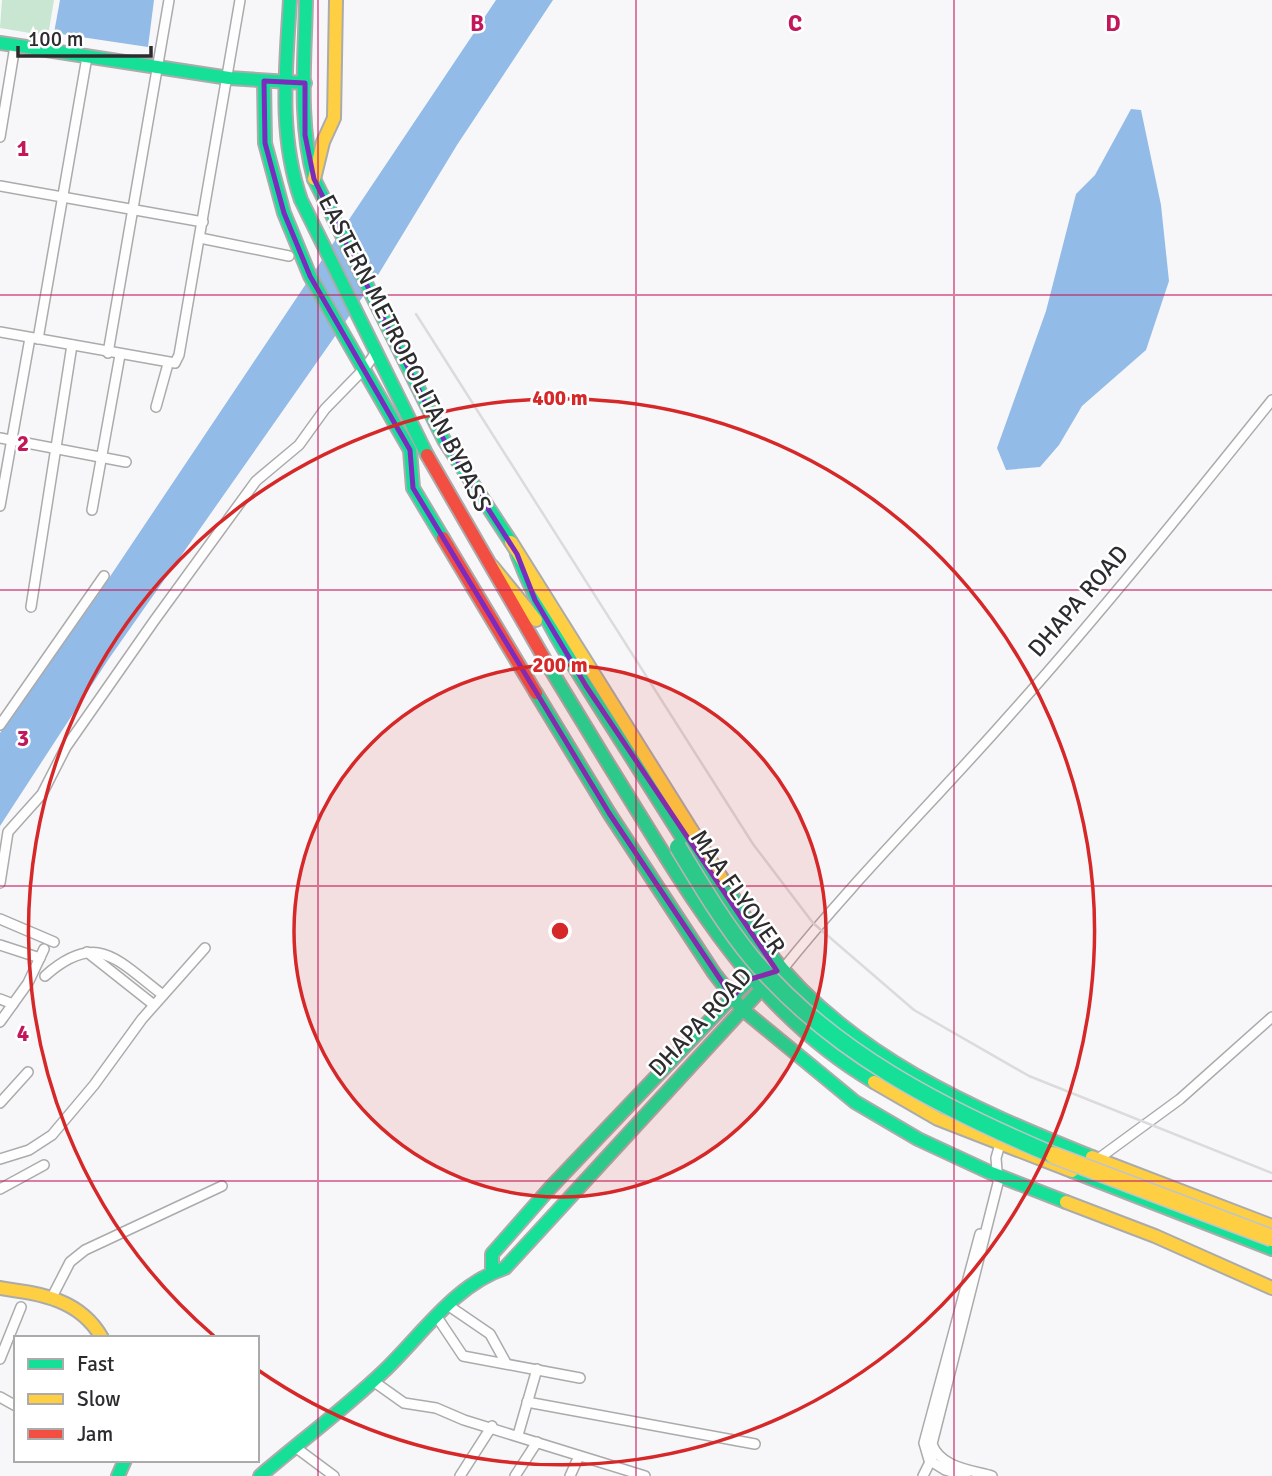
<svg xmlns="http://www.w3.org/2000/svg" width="1272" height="1476" viewBox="0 0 1272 1476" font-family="Signika,sans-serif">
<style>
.green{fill:#c8e6d2}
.water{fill:#92bbe8}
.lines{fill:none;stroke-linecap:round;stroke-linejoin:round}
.street-casing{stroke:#ababac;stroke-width:12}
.fast-casing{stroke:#ababac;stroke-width:16}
.slow-casing{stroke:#ababac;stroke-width:16}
.jam-casing{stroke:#ababac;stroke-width:16}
.street{stroke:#fefefe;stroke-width:9}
.fast{stroke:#16e098;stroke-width:12}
.slow{stroke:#ffcf43;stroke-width:12}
.jam{stroke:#f24e42;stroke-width:12}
.rail{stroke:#dbdbdc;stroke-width:2.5}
.fast-bridge-casing{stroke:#bec4c9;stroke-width:19;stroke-linecap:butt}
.slow-bridge-casing{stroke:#bec4c9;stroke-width:19;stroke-linecap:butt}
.fast-bridge{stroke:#16e098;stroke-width:16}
.slow-bridge{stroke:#ffcf43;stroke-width:16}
.marked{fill:none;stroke:#7b2cbf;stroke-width:5;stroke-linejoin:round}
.grid{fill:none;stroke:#c2185b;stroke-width:2;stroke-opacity:0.55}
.ring{fill:none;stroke:#d62828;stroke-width:3.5}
.labels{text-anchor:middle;stroke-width:5;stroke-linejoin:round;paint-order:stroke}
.street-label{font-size:24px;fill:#2c2c2e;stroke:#fff}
.grid-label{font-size:23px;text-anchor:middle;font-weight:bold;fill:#c2185b;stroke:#fff;stroke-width:5;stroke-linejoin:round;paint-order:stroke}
.centre{fill:#d62828;stroke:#fff;stroke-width:3.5}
.ring-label{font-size:21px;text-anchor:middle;font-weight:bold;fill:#d62828;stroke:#fff;stroke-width:5;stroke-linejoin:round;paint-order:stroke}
</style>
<rect width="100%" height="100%" fill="#f7f7fa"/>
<!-- green -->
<path class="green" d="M2 0H54L48 36 0 28Z"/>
<!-- water -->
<g class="water">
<path d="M60 0H154L148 47 54 33Z"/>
<path d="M496 0H553L457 145 378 275 108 660 0 826V733L97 596Z"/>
<path d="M1131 109 1141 110 1161 205 1169 281 1146 350 1082 406 1059 445 1040 467 1006 470 997 448 1046 311 1076 194 1095 175Z"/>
</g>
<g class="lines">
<!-- street casing -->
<g class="street-casing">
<g id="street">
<path d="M0 137 15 46"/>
<path d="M0 186 203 222"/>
<path d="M200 238 289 256"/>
<path d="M0 332 175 363 179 355 240 0"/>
<path d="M38 339 87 57"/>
<path d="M108 353 169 0"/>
<path d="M156 407 168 364"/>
<path d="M0 438 126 462"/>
<path d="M0 506 30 338"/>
<path d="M92 510 120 355"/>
<path d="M31 607 72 345"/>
<path d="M0 725 104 576"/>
<path d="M0 883 8 832 42 794 66 747 154 621 256 481 299 445 325 409 365 368 376 352"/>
<path d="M0 919 54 942"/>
<path d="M0 945 40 958"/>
<path d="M87 952 154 1005"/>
<path d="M782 970C853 881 933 802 1008 717 1100 614 1186 507 1272 400"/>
<path d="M45 976C97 930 117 960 163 995"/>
<path d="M0 999 13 1004"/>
<path d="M0 1022 28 983 44 949"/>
<path d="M0 1103 28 1072"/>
<path d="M0 1159 29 1150 52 1135 94 1085 142 1019 205 948"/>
<path d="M1098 1159 1180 1099 1272 1017"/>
<path d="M0 1189 44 1165"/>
<path d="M52 1297 70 1262 85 1250 222 1186"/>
<path d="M449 1306 490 1334 506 1363"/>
<path d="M437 1317 463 1356 580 1378"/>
<path d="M0 1359 21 1307"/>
<path d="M373 1381 404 1403 436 1408 464 1420 645 1476"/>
<path d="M0 1397 16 1406"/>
<path d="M527 1402 755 1444"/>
<path d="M518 1435 537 1369"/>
<path d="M295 1447 334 1476"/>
<path d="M460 1476 492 1426"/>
<path d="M515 1476 537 1442"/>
<path d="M570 1476 579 1456"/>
<path d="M923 1476 933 1456"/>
<path d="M966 1476 945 1470 929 1460 924 1443 980 1234"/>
<path d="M992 1476C970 1470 940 1467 932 1444L998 1183 996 1158 1000 1144"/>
</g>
</g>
<!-- fast casing -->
<g class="fast-casing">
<g id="fast">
<path d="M290 0C286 69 278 134 301 200L427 455"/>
<path d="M306 0C305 59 298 121 314 179L444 440 511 542"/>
<path d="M0 43 229 78 305 83"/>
<path d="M264 81 265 143 284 213 310 276 410 450 413 488 443 538"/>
<path d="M517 554C543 623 584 682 623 744 670 818 715 893 768 962"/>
<path d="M548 665C580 718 613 772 646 825 708 926 769 1020 874 1082"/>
<path d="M536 693 609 813 714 973 742 1009 855 1102 918 1139 989 1172 1066 1202"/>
<path d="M721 877C736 901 750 927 767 950 847 1055 973 1109 1092 1157"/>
<path d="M1072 1171 1272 1249"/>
<path d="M492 1270V1254L551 1187 732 997 751 979 759 976"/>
<path d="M118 1476 125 1460"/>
<path d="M260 1476C301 1441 344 1409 383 1372 421 1336 454 1285 505 1268L766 984"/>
</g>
</g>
<!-- slow casing -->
<g class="slow-casing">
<g id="slow">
<path d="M314 179 323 142 334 118 336 0"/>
<path d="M511 542 721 877"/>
<path d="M492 566 536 620"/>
<path d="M874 1082 938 1119 1072 1171"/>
<path d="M1092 1157 1272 1226"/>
<path d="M1066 1202 1155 1236 1272 1288"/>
<path d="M0 1288C41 1294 80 1299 102 1338"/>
</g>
</g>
<!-- jam casing -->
<g class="jam-casing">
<g id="jam">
<path d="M427 455 548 665"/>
<path d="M443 538 536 693"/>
</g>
</g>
<!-- street -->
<use href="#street" class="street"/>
<!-- fast -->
<use href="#fast" class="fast"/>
<!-- slow -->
<use href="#slow" class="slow"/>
<!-- jam -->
<use href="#jam" class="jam"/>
<!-- rail -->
<path class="rail" d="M416 314 753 844 813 923 914 1010 1029 1076 1272 1173"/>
<!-- fast-bridge casing -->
<g class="fast-bridge-casing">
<path id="fast-bridge" d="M678 847C701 885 724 924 752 958 831 1052 942 1108 1053 1155"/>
</g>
<!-- slow-bridge casing -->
<g class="slow-bridge-casing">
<path id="slow-bridge" d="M1053 1155 1272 1238"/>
</g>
<!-- fast-bridge -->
<use href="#fast-bridge" class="fast-bridge"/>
<!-- slow-bridge -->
<use href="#slow-bridge" class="slow-bridge"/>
</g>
<!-- marked area -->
<path class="marked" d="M264 81 305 83V135L314 179 444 440 517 554 535 600 586 686 777 971 751 979 732 997 609 813 413 488 410 450 310 276 284 213 265 143Z"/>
<!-- grid -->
<path class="grid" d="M318 0V1476M636 0V1476M954 0V1476M0 295H1272M0 590H1272M0 886H1272M0 1181H1272"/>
<!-- distance rings -->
<circle cx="560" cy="931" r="266" fill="#d62828" fill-opacity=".12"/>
<g class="ring">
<circle cx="560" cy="931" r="266"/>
<path d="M214 1336A533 533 0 1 1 258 1370"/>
</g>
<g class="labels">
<!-- street labels -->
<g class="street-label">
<text transform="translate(405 353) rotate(63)" y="8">EASTERN METROPOLITAN BYPASS</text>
<text transform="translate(1078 601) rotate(-49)" y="8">DHAPA ROAD</text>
<text transform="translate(738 892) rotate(55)" y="8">MAA FLYOVER</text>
<text transform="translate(700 1022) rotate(-47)" y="8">DHAPA ROAD</text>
</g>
</g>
<g class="grid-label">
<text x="477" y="31">B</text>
<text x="795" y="31">C</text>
<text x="1113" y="31">D</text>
<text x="23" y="156">1</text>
<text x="23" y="451">2</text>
<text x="23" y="746">3</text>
<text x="23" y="1041">4</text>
</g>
<circle cx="560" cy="931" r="10" class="centre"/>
<g class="ring-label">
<text x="560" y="405">400 m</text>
<text x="560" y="672">200 m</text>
</g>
<!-- legend -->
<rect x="14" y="1336" width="245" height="126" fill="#ffffff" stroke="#ababab" stroke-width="2"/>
<rect x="28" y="1359" width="35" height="10" fill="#16e098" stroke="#ababab" stroke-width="2"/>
<text x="77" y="1371" font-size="21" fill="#2c2c2e">Fast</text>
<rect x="28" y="1394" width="35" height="10" fill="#ffcf43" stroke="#ababab" stroke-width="2"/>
<text x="77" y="1406" font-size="21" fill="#2c2c2e">Slow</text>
<rect x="28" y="1429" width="35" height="10" fill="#f24e42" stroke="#ababab" stroke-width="2"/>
<text x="77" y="1441" font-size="21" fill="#2c2c2e">Jam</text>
<!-- scale -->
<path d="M18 46v10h133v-10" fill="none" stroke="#2c2c2e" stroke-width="3.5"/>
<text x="28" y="46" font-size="21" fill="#2c2c2e" stroke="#ffffff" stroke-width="5" paint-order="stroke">100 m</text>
</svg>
